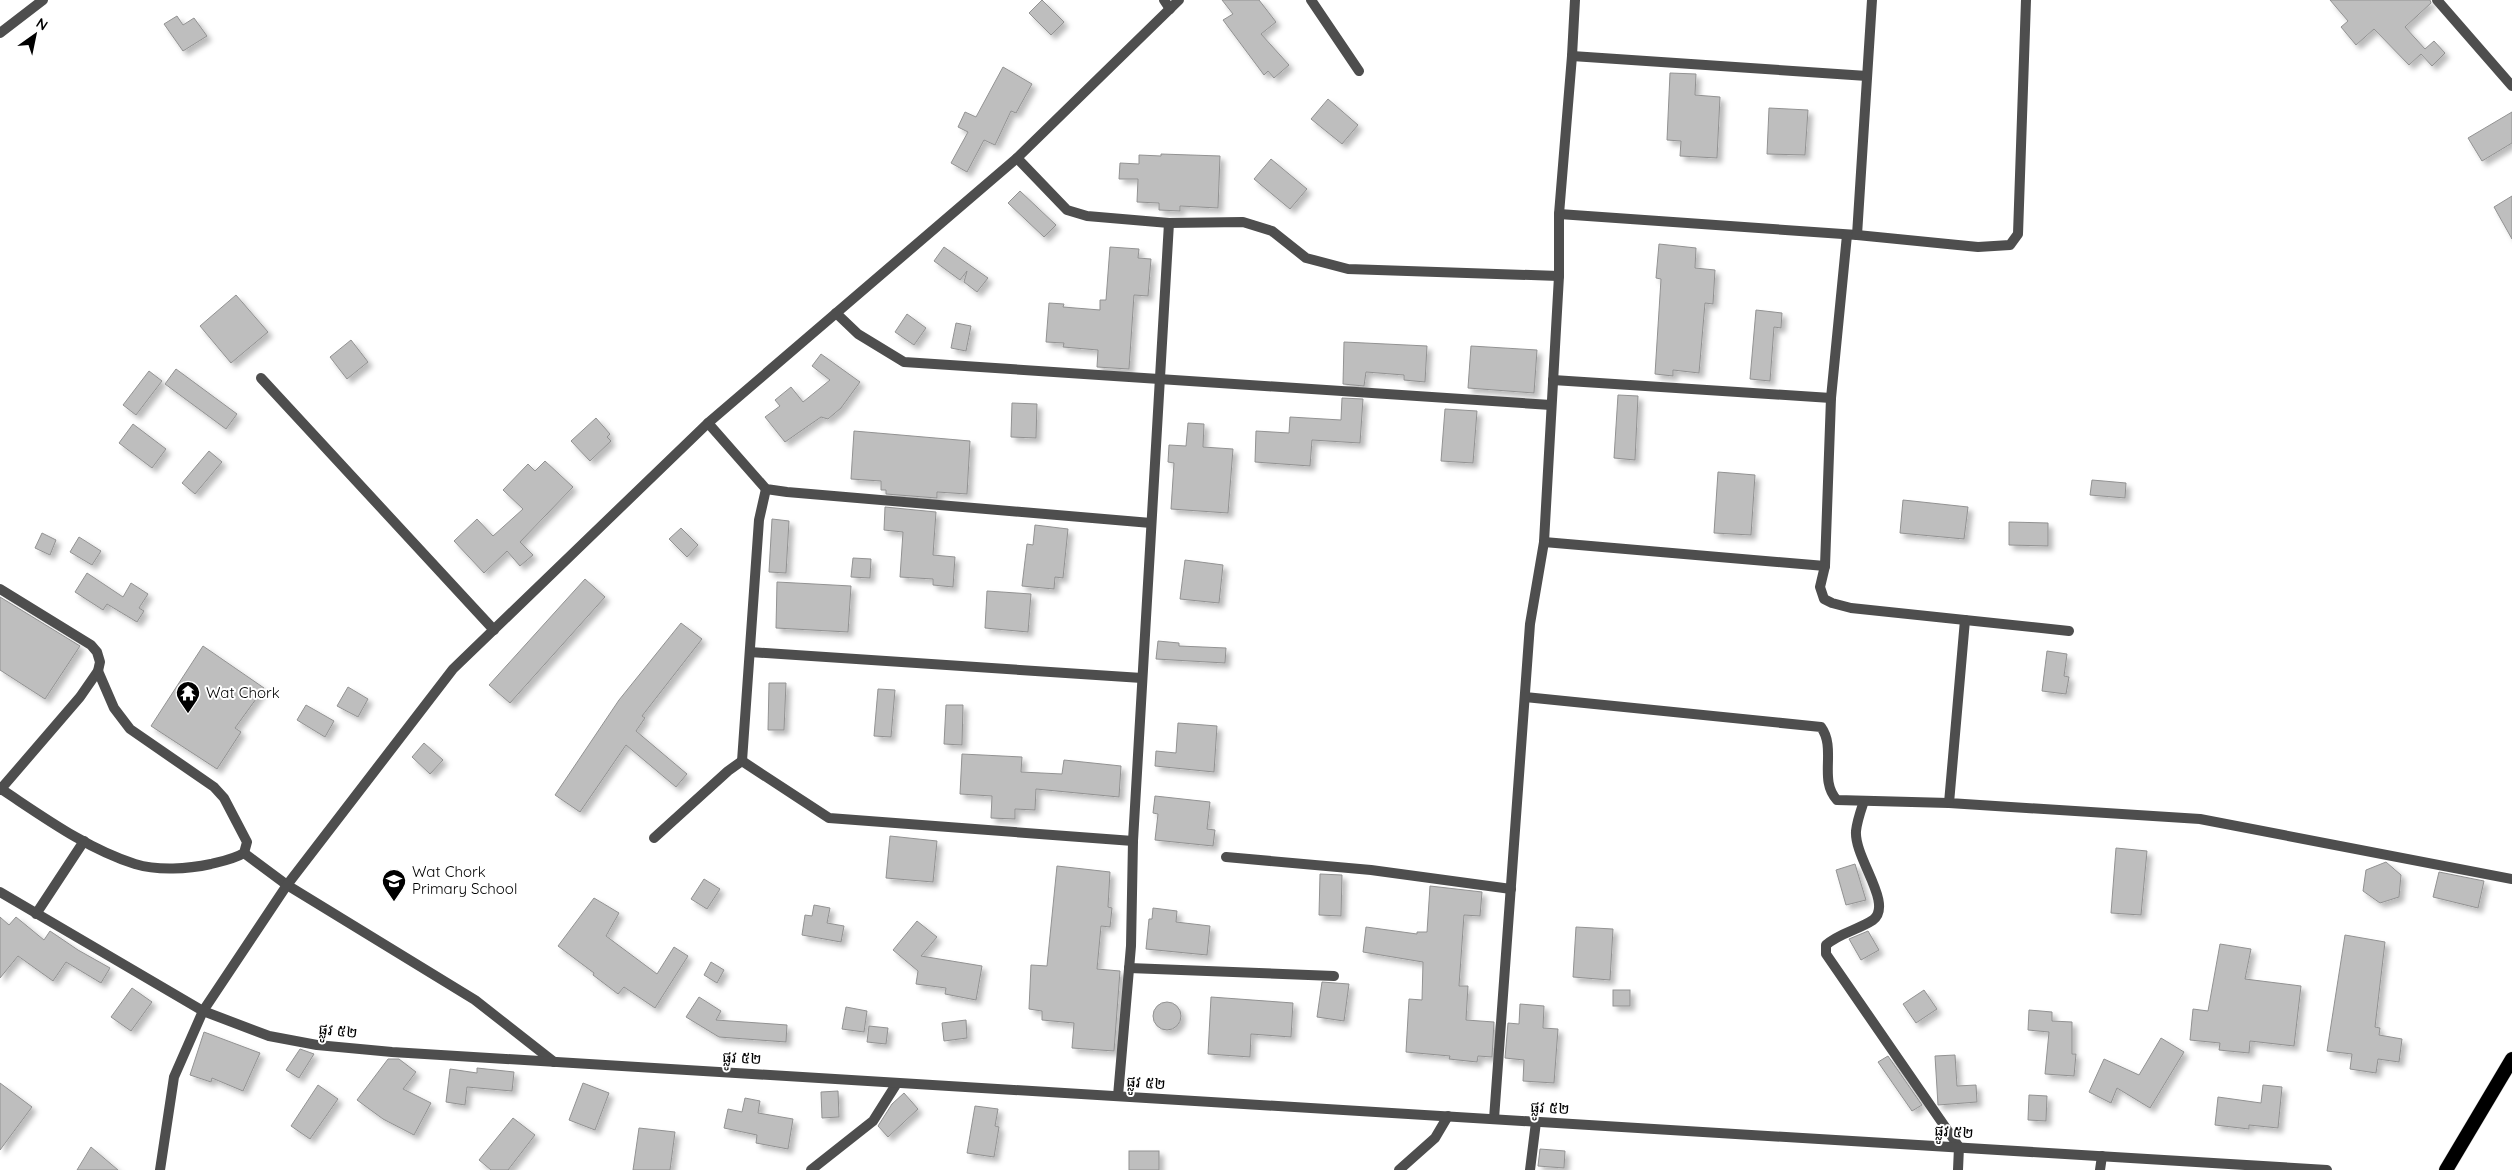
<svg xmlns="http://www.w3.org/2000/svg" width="2512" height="1170" viewBox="0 0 2512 1170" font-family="Quicksand,'Noto Sans Khmer',sans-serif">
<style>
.building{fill:#bebebe;stroke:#929292;filter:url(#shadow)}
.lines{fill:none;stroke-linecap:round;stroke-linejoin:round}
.trunk-casing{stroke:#dbdbdb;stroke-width:15}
.service{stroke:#4e4e4e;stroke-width:10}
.minor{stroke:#4e4e4e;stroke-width:10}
.tertiary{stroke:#4e4e4e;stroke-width:10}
.trunk{stroke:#000;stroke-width:14}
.labels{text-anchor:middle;stroke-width:4;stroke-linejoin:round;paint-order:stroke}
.poi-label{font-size:15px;fill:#000;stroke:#fff;text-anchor:start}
.street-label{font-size:15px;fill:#000;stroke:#fff}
</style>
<defs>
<filter id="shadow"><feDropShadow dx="4.5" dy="4.5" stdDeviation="2.5" flood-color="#0004"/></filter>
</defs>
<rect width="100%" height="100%" fill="#fff"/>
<!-- building -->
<g class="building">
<path d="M1042 0 1064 22 1051 35 1029 13Z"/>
<path d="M1222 0H1259L1276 22 1261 34 1289 65 1274 78 1268 71 1264 75 1223 20 1233 14Z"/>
<path d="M2330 0H2430L2431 3 2405 27 2425 49 2434 41 2445 53 2432 66 2421 54 2409 65 2374 29 2356 45 2341 27 2348 21Z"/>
<path d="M177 16 183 25 194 18 207 36 183 51 164 24Z"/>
<path d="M1003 67 1032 84 1016 113 1011 111 995 145 984 140 967 172 951 163 968 132 958 127 965 112 976 117Z"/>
<path d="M1670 73 1696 74 1695 95 1720 97 1717 158 1680 156 1681 141 1667 140Z"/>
<path d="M1328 99 1358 125 1342 144 1311 119Z"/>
<path d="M1769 108 1808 110 1805 155 1767 154Z"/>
<path d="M2512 112V143L2482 161 2468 138Z"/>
<path d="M1161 154 1220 156 1218 208 1180 206V211L1159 210V203L1137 202 1138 179H1119L1120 163 1139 164V155L1161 156Z"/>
<path d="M1271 159 1307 189 1290 209 1254 179Z"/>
<path d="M1020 191 1056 225 1044 237 1008 203Z"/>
<path d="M2512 196V239L2494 207Z"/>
<path d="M1659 244 1696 248 1695 268 1715 270 1713 304 1705 303 1699 373 1673 370V376L1655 374 1661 279 1656 278Z"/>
<path d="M944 247 988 278 977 292 964 282 967 271 960 280 934 261Z"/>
<path d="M1110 247 1139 249 1138 258 1151 259 1148 296 1134 295 1129 369 1097 367 1098 350 1063 347 1064 343 1046 342 1049 303 1064 304 1063 307 1100 310V300H1106Z"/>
<path d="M236 295 268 332 231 363 200 326Z"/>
<path d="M1756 310 1782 313 1781 328 1774 327 1770 381 1750 379Z"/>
<path d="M907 314 926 328 914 345 895 332Z"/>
<path d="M956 323 971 326 966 351 951 348Z"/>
<path d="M351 340 368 362 347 379 330 357Z"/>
<path d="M1344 342 1427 346 1425 382 1404 380V375L1366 372 1364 386 1343 384Z"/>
<path d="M1471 346 1537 350 1534 393 1468 388Z"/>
<path d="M821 354 860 382 841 408 828 419 821 417 785 442 765 417 780 406 775 400 791 387 803 402 830 380 812 366Z"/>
<path d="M176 369 237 414 226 429 165 384Z"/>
<path d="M149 371 162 381 136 415 123 405Z"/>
<path d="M1618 395 1638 396 1635 460 1614 458Z"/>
<path d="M1342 398 1363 399 1360 443 1312 440 1310 466 1255 462 1256 431 1289 433 1290 417 1341 420Z"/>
<path d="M1012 403 1037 404 1036 438 1011 437Z"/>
<path d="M1445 409 1477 411 1473 463 1441 461Z"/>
<path d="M596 418 610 434 607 437 611 441 590 461 571 441Z"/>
<path d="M1188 423 1204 424 1203 447 1233 449 1228 513 1171 509 1174 463 1168 462 1169 445 1186 446Z"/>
<path d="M133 424 166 449 152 468 119 443Z"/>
<path d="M854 431 970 441 967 494 937 492V498L886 494V490H881V481L851 479Z"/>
<path d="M209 451 222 462 195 494 182 483Z"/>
<path d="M545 461 573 487 520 542 533 555 520 566 507 551 484 573 454 541 477 519 493 536 523 509 503 490 528 464 535 471Z"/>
<path d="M1718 472 1755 475 1751 535 1714 533Z"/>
<path d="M2092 480 2126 483 2125 498 2090 495Z"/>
<path d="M1903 500 1968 507 1964 539 1900 533Z"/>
<path d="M885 507 936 512 933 555 955 557 953 587 933 585V579L900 577 903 532 884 530Z"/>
<path d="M772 519 789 521 786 573 769 572Z"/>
<path d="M2009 522 2048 523V546L2009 545Z"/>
<path d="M1035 525 1068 529 1063 578 1055 577 1054 589 1022 586 1027 544 1033 545Z"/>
<path d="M681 528 698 545 687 557 669 539Z"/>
<path d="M42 533 56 540 50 555 35 548Z"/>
<path d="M79 537 101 551 92 565 70 552Z"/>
<path d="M853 558 871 559 870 578 851 577Z"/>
<path d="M1185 560 1223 565 1219 603 1180 599Z"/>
<path d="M87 573 123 597 131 583 148 594 139 608 144 611 137 622 107 604 103 610 75 592Z"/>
<path d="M585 579 605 597 510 703 489 685Z"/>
<path d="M777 582 851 586 848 632 776 628Z"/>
<path d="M987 591 1031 594 1028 632 985 628Z"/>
<path d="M0 597 80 646 45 699 0 670Z"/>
<path d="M681 623 702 639 642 716 645 718 636 731 687 774 676 787 626 745 580 812 555 795 619 700Z"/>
<path d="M1158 641 1179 643V646L1226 648 1225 663 1156 659Z"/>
<path d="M203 646 264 688 235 728 241 732 217 769 151 726Z"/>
<path d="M2047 651 2067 654 2064 676 2069 677 2066 694 2042 691Z"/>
<path d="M769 683H786L784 730H768Z"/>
<path d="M348 687 368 699 358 717 337 706Z"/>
<path d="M878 689 895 690 891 737 874 736Z"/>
<path d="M306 705 334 721 325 737 297 720Z"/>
<path d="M946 705H963L962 745 944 744Z"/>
<path d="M1178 723 1217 726 1214 772 1155 766 1156 751 1176 753Z"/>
<path d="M424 743 443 760 430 774 412 757Z"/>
<path d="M962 754 1022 757 1021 772 1062 774 1064 760 1121 766 1119 797 1036 789 1035 810 1015 809V819L991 818 992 796 960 794Z"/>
<path d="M1155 796 1210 802 1207 829 1215 830 1213 846 1155 840 1158 814 1153 813Z"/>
<path d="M890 836 937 841 933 882 886 878Z"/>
<path d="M2116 848 2147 851 2141 915 2111 913Z"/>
<path d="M2386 862 2401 875 2399 897 2380 903 2363 891 2366 870Z"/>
<path d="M1855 864 1866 900 1846 905 1836 870Z"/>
<path d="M1057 866 1110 872 1108 907 1112 908 1110 927 1101 926 1097 969 1120 971 1114 1051 1072 1048 1074 1023 1042 1020V1011L1029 1009 1031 965 1047 966Z"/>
<path d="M2439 872 2484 881 2478 908 2433 897Z"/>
<path d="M1320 874 1342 875 1341 916 1319 915Z"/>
<path d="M704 879 720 889 707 909 691 899Z"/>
<path d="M1430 886 1482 892 1480 916 1464 915 1459 986H1468L1466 1020 1494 1022 1492 1057 1478 1056 1477 1062 1449 1059 1450 1056 1406 1052 1409 999 1422 1000 1423 962 1363 952 1366 927 1417 934V932H1427Z"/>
<path d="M594 898 619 913 606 936 657 974 674 947 688 956 655 1008 624 987 618 994 593 975 594 973 558 946Z"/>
<path d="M814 905 830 908 827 923 844 926 841 942 802 935 805 915 812 916Z"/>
<path d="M1153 908 1177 911 1176 922 1210 926 1207 955 1146 949 1149 919H1152Z"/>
<path d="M0 917 9 925 16 917 44 940 50 931 78 950 110 968 101 983 66 962 53 981 18 956 0 978Z"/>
<path d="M917 921 937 937 921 956 982 966 976 1000 945 994 946 988 916 984 918 971 893 950Z"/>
<path d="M1576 927 1613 929 1610 980 1573 977Z"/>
<path d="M1868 931 1879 950 1861 960 1849 939Z"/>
<path d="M2345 935 2385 942 2375 1027 2380 1028 2379 1035 2402 1039 2399 1062 2378 1059 2376 1073 2350 1069 2352 1054 2327 1051Z"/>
<path d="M2220 944 2251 949 2245 979 2301 986 2294 1046 2250 1041 2249 1053 2219 1050 2220 1043 2190 1040 2193 1009 2208 1011Z"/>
<path d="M711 962 724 970 717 983 704 975Z"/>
<path d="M1322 982 1349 984 1344 1021 1317 1017Z"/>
<path d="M132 988 152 1002 131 1031 111 1017Z"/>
<rect x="1613" y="990" width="17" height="16"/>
<path d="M1924 990 1937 1009 1916 1023 1903 1004Z"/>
<path d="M699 997 721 1011 716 1020 787 1025 786 1042 719 1037 686 1017Z"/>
<path d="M1211 997 1293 1003 1291 1037 1251 1034 1250 1057 1208 1054Z"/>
<circle cx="1167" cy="1016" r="14"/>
<path d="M1520 1004 1544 1006 1543 1028 1558 1029 1554 1083 1523 1081 1524 1060 1505 1058 1508 1023 1519 1024Z"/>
<path d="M846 1007 867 1011 864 1032 842 1029Z"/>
<path d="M2029 1010 2052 1012V1021L2072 1022V1054H2076L2074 1076 2045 1074 2049 1032 2028 1030Z"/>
<path d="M966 1020 967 1038 944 1041 942 1023Z"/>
<path d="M869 1026 888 1028 886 1044 867 1042Z"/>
<path d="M204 1032 260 1053 243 1091 212 1078 211 1082 190 1075Z"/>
<path d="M2161 1038 2184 1052 2150 1108 2117 1088 2111 1103 2089 1092 2104 1059 2139 1075Z"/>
<path d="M300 1049 314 1054 299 1078 286 1070Z"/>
<path d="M1955 1055 1957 1086 1976 1085 1977 1102 1938 1105 1935 1056Z"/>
<path d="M1888 1056 1922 1105 1912 1111 1878 1062Z"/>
<path d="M388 1059H399L416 1072 403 1089 431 1103 414 1135 383 1119 357 1100Z"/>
<path d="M477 1068 514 1072 512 1091 467 1087 465 1105 446 1102 450 1069 477 1073Z"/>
<path d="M0 1083 32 1107 0 1150Z"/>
<path d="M583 1083 609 1093 595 1130 569 1120Z"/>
<path d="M318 1085 338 1099 310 1139 291 1126Z"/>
<path d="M2263 1085 2282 1087 2278 1128 2249 1125V1129L2215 1125 2218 1097 2261 1103Z"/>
<path d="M838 1091 839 1117 822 1118 821 1092Z"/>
<path d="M904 1093 918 1109 888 1137 878 1126 892 1104Z"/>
<path d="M2029 1095 2047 1096 2046 1121 2028 1120Z"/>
<path d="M745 1098 760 1101 758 1113 793 1119 788 1149 756 1143 757 1135 724 1128 728 1109 742 1112Z"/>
<path d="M975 1106 998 1109 995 1126 999 1127 994 1157 967 1153Z"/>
<path d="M513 1118 535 1135 508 1170H491L479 1160Z"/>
<path d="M639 1128 675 1132 670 1170H633Z"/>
<path d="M91 1147 118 1170H77Z"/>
<path d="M1540 1149 1565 1151 1564 1168 1538 1166Z"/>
<rect x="1129" y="1151" width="30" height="19"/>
</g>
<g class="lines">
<!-- trunk casing -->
<g class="trunk-casing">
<path id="trunk" d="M2446 1170 2512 1059"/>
</g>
<!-- service -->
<g class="service">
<path d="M0 589 91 645 97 652 100 662 98 671 80 697 0 790"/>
<path d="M1 789C42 816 87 849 135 864 158 871 188 869 211 864 223 861 234 859 244 853L247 842 224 798 214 787 130 729 114 708 98 671"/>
<path d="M244 853 287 885 475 1000 554 1062"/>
<path d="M36 914 84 841"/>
<path d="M1958 1170 1959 1147"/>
</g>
<!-- minor -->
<g class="minor">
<path d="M1164 0 1170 9"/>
<path d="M1311 0 1359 71"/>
<path d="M2437 0 2512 86"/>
<path d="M0 33 43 0"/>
<path d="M1572 56 1867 76"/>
<path d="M1017 158 1067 210 1087 216 1169 223 1243 222 1272 231 1306 258 1348 269 1559 276"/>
<path d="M1559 214 1857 235 1978 247 2010 245 2018 234 2026 0"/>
<path d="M1847 235 1831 398 1825 566 1820 587 1824 599 1832 603 1851 608 2069 631"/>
<path d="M1857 235 1872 0"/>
<path d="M836 313 858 334 904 362 1551 405"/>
<path d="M261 378 494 630"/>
<path d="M1553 380 1831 398"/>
<path d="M708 423 766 489 787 492 1151 523"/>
<path d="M1544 542 1825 566"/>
<path d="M1965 620 1949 803 2200 819 2512 879"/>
<path d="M750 652 1142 678"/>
<path d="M1525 697 1821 727C1837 749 1818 780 1837 800L1949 803"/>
<path d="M742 761 829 818 1133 841"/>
<path d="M742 761 759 520 766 489"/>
<path d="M1864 801C1861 810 1857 821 1856 831 1854 858 1894 904 1873 920 1858 930 1839 933 1826 945V954L1959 1147"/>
<path d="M654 838 728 771 742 761"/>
<path d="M1226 857 1371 870 1511 889"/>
<path d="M1129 968 1334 976"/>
<path d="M1118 1096 1131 946 1133 841 1169 223"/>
<path d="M1494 1119 1530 624 1544 542 1559 276V214L1572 56 1575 0"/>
<path d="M160 1170 174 1077 203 1011 287 885 453 669 708 423 1017 158 1179 0"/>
<path d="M811 1170 873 1121 897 1083"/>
<path d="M1399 1170 1435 1138 1448 1116"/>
<path d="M1530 1170 1536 1122"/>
<path d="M2100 1170 2102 1156"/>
</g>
<!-- tertiary -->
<path class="tertiary" d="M0 892 203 1011 269 1036 317 1045 392 1052 2327 1170"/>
<!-- trunk -->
<use href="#trunk" class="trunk"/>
</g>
<!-- icons -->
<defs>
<g id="temple-pin" transform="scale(1.25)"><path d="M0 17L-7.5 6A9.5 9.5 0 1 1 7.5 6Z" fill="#000" stroke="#fff"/><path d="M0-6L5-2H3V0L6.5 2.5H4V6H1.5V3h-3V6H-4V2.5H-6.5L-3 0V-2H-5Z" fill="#fff"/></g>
<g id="school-pin" transform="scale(1.25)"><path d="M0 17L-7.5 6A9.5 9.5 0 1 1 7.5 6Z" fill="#000" stroke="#fff"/><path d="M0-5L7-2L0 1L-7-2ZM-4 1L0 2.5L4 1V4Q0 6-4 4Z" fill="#fff"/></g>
</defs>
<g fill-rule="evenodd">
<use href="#temple-pin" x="188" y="693"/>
<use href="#school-pin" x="394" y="881"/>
</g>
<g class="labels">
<!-- poi labels -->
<g class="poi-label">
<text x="206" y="698">Wat Chork</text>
<text x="412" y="877">Wat Chork<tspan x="412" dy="17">Primary School</tspan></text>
</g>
<!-- street labels -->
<g class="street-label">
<text transform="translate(338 1031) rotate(6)" y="5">ផ្លូវ ៥២</text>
<text transform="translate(742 1058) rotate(3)" y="5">ផ្លូវ ៥២</text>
<text transform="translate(1146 1083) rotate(4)" y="5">ផ្លូវ ៥២</text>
<text transform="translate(1550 1108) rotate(3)" y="5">ផ្លូវ ៥២</text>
<text transform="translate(1954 1132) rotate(4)" y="5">ផ្លូវ ៥២</text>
</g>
</g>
<!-- north arrow -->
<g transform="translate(35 35) rotate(33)" stroke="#ffffff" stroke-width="4" paint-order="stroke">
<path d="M0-4L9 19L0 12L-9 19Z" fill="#000000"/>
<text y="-8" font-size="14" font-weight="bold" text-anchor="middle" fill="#000000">N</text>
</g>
</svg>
